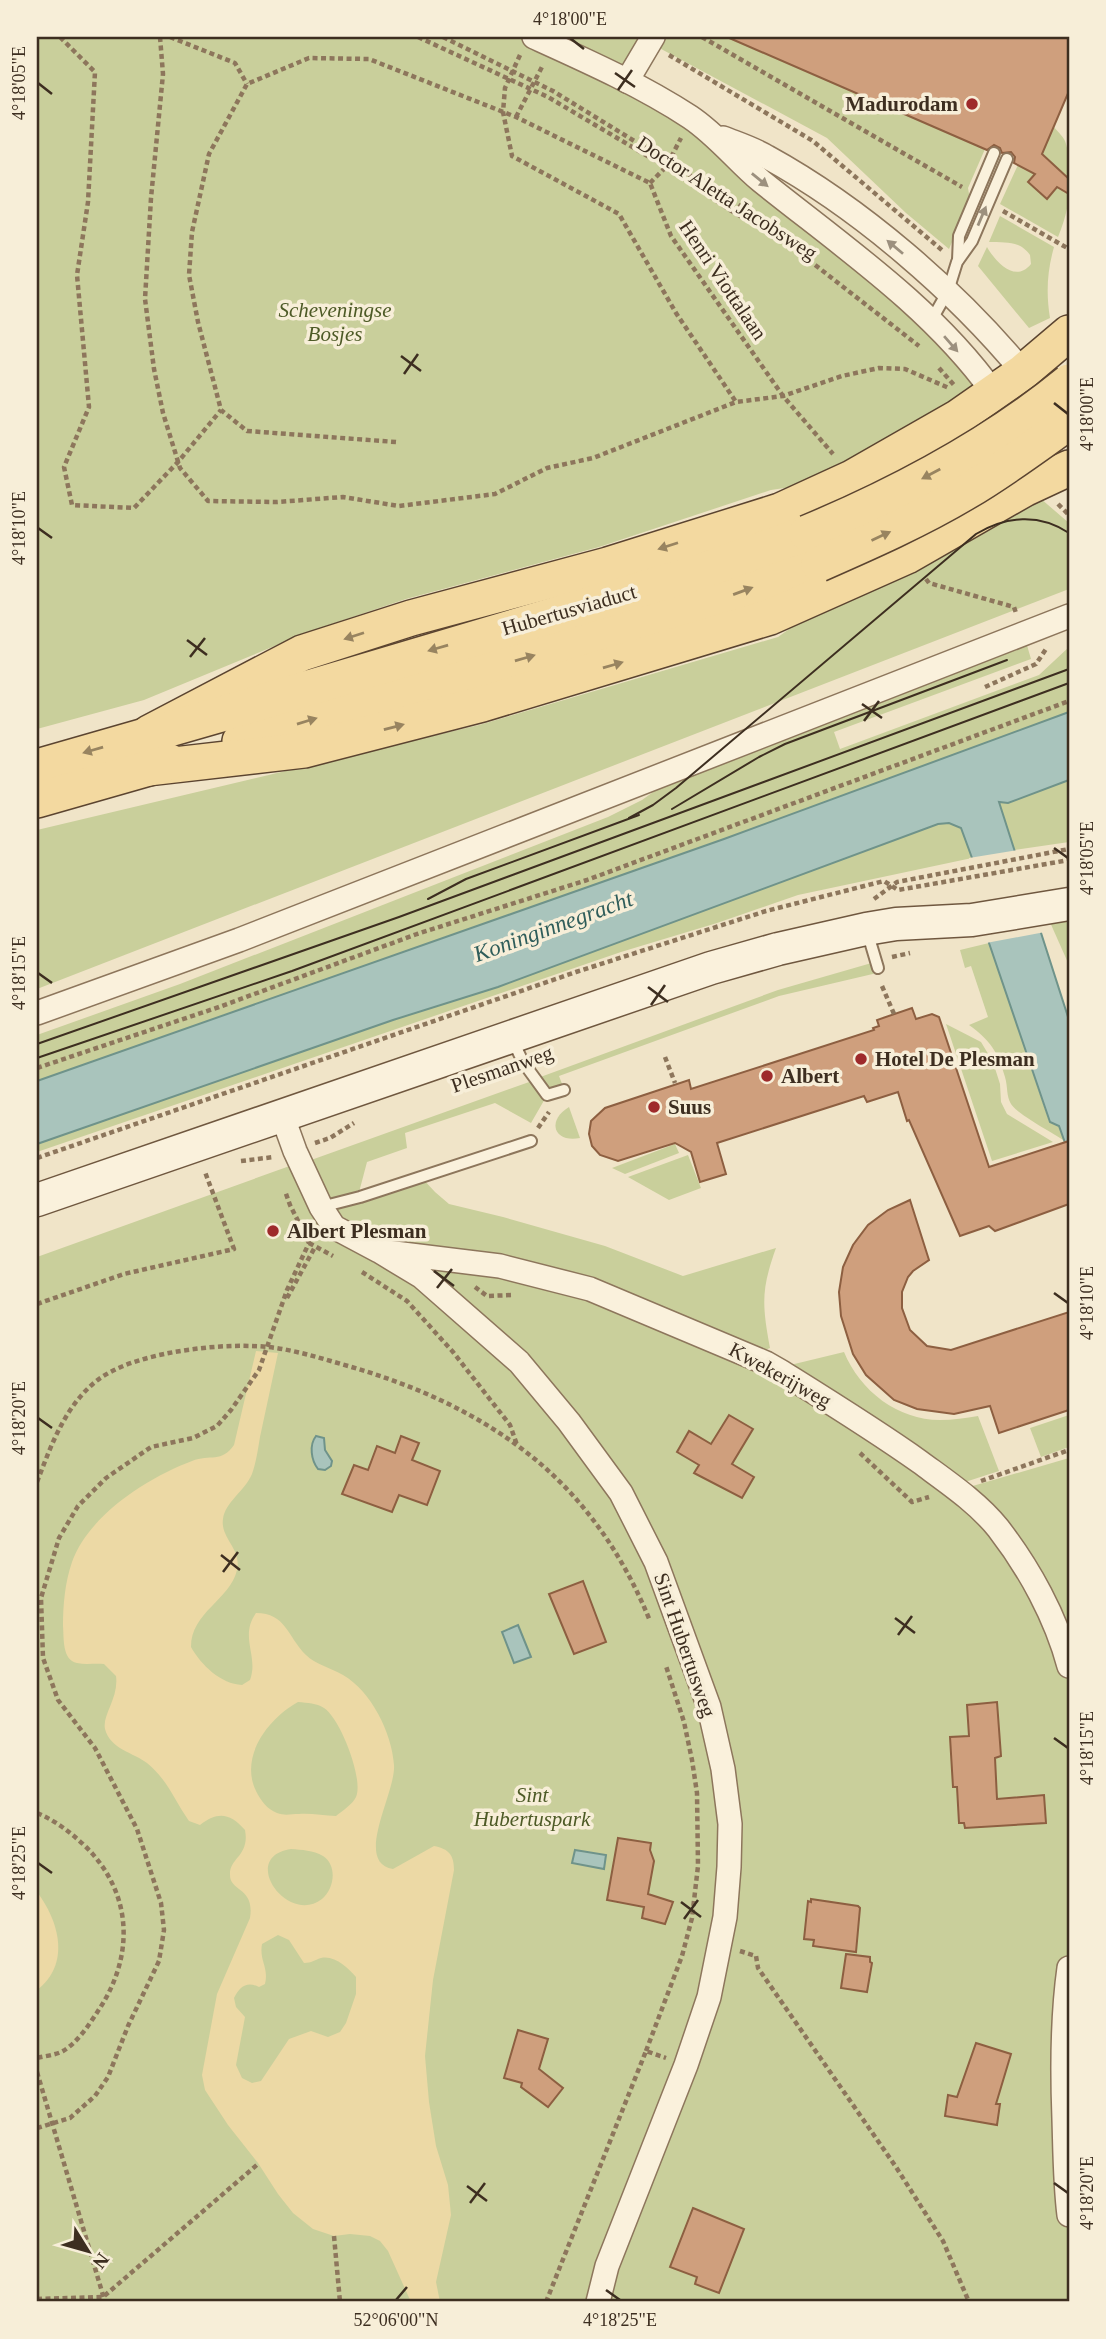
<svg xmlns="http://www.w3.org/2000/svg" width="1106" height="2339" viewBox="0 0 1106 2339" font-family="'Times New Roman',serif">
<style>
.green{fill:#c9cf9b}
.sand{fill:#ecd9a5;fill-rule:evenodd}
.water{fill:#a9c4bc;stroke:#6f938a;stroke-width:2}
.pier{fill:#f0e4c8}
.building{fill:#cf9f7d;stroke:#8d5f41;stroke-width:2}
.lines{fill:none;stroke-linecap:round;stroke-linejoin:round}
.service-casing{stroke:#8d765c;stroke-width:14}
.minor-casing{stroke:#8d765c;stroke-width:26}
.secondary-casing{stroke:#6f573f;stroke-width:35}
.primary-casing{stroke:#5b4430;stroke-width:38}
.path{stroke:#8d765c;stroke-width:4.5;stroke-dasharray:5 3.5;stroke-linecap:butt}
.service{stroke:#faf1dc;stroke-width:10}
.minor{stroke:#faf1dc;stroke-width:23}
.secondary{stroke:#faf1dc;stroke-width:32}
.primary{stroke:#f3d9a0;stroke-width:35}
.tram{stroke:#3d2e20;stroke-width:2}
.primary-bridge-casing{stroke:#5b4430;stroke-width:38;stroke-linecap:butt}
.primary-bridge{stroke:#f3d9a0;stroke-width:35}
.oneway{fill:#9c907e}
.oneway2{fill:#988460}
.ticks{fill:none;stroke:#3d2e20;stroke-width:2.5}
.poi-dot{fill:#9e2a2b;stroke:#f7eed8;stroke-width:2.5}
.labels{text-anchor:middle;stroke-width:7;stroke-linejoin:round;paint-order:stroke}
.poi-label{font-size:21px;font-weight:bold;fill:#3d2e20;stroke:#f7eed8;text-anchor:start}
.street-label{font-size:21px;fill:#3d2e20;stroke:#f7eed8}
.park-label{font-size:21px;font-style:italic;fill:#4d5a26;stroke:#f7eed8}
.water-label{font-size:23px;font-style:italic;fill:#2f5d5a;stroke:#f7eed8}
.neatline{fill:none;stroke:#3d2e20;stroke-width:2.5}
.ticks-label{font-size:18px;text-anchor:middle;fill:#3d2e20}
</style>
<rect width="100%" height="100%" fill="#f0e4c8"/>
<!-- green -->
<g class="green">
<path d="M37 37H726L985 149 968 188 970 200 949 249 906 213 827 138 650 43 628 81 692 118 989 386 852 478 771 490 599 547 406 599 311 631 144 700 37 729Z"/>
<path d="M1054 127C1058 132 1065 138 1066 144 1075 174 1070 209 1058 237L1000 204 1028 143Z"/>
<path d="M1000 216 1054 247C1047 272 1046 293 1050 318L1029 328 978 266 987 247C995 261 1015 284 1031 264L1030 255C1019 240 1006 243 989 242Z"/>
<path d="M1033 492 1069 523V589L37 989V830L479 725 778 637 858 580Z"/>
<path d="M1026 642 1031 659 834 732 840 749 1039 675 1069 647V712L724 839 37 1081V1035L180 984 608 817 642 800 670 780Z"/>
<path d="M1069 780V842L1014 850 999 801 1008 803Z"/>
<path d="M949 823 961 828 972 858 798 895 717 923 621 952 37 1152V1144L393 1020 498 987 938 824Z"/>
<path d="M1069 918V965L1049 920Z"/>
<path d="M989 943 1049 1121 1059 1126 1065 1141C1053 1133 1017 1114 1011 1104 1006 1095 1008 1087 1005 1077 998 1052 990 1040 969 1025L988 1017 971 966 965 968 960 950Z"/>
<path d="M875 962 877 973 779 996 559 1076 564 1089 548 1094 535 1079 778 990Z"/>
<path d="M946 1024 981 1042 993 1062 1000 1084 1001 1102 1007 1114 1053 1142 992 1161Z"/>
<path d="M532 1081 546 1097 531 1123 495 1103 405 1133 407 1148 367 1162 358 1196 322 1206 300 1164Z"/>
<path d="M569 1107 580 1138C554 1143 546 1121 569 1107Z"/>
<path d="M675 1144 679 1153 625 1174 612 1168Z"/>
<path d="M688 1155 701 1188 669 1200 628 1177Z"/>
<path d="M298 1163 321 1207 422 1178 435 1192 449 1204 503 1217 605 1246 683 1276 776 1248C761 1290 762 1304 770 1348L753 1355 500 1265 772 1370 959 1490 1069 1458V2302H37V1257Z"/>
<path d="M844 1352C860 1391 898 1420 940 1420 953 1420 966 1418 978 1416L999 1471 962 1483 782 1367Z"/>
<path d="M1069 1415V1447L1041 1457 1030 1428Z"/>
</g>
<!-- sand -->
<g class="sand">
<path d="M256 1351 278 1353C272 1381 266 1409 260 1437 258 1449 256 1463 252 1474 245 1491 225 1502 223 1519 220 1538 242 1549 237 1570 230 1600 191 1612 191 1647 201 1665 221 1684 242 1685L250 1680C259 1656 239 1637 256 1613 286 1613 287 1636 306 1655 315 1664 331 1668 343 1675 371 1691 392 1733 394 1765 396 1793 353 1862 393 1869L434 1846C449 1849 454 1855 454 1870L433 1980 425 2056 429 2102 436 2146 448 2185 451 2215 436 2282 440 2302H411L388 2251 380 2241 370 2236 350 2234 334 2236 313 2229 293 2213 278 2194 258 2163 228 2125 205 2090 202 2075 217 1994 250 1918C255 1887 230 1892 230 1875 229 1858 250 1856 245 1830 230 1813 218 1811 200 1825L189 1821C175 1801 167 1779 147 1763 134 1753 110 1749 105 1729 102 1715 119 1698 116 1676L104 1664C95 1663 86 1665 77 1663 62 1660 64 1638 63 1626 63 1605 65 1582 72 1562 89 1515 147 1478 192 1461 210 1454 222 1463 234 1445ZM298 1702C308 1703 316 1703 324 1708 340 1718 364 1779 356 1797 353 1804 342 1811 336 1816 324 1816 311 1813 299 1814 291 1814 285 1816 277 1813 267 1809 261 1801 256 1791 239 1756 269 1718 298 1702ZM291 1849C302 1850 313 1850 323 1856 338 1866 334 1889 322 1899 288 1926 238 1857 291 1849ZM278 1935 289 1940 304 1963C312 1963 314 1960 321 1958 335 1955 348 1968 356 1977V1994L346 2023 340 2032 328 2037 311 2031 289 2039 261 2081 252 2083 242 2078 236 2065 245 2017 236 2007 234 1998C240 1986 247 1981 259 1987L265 1984C269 1967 259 1961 262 1944Z"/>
<path d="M37 1892C59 1921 71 1964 37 1990Z"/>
</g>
<!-- water -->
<g class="water">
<path d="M1069 712V780L1008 803 999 802 1069 1020V1154L1059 1126 1050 1122 989 943 972 858 961 828 949 823 938 824 498 987 393 1020 37 1144V1081L724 839Z"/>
<path d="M316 1436 324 1438 325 1450 332 1461 331 1466 325 1470 318 1469C311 1460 309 1445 316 1436Z"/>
<path d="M518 1625 531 1657 514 1663 502 1632Z"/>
<path d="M575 1850 606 1855 604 1869 572 1863Z"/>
</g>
<!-- pier -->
<path class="pier" d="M1018 850 1045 932 986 943 969 858Z"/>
<!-- building -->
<g class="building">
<path d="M727 37H1069V91L1042 154 1069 179V194L1057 187 1047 199 1028 182 1035 174 1014 163 1015 157 1011 152 1002 153 1000 148 994 145 987 150Z"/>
<path d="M912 1008 916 1019 932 1014 939 1017 989 1167 1069 1141V1204L995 1231 989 1226 960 1236 909 1120 907 1121 898 1092 867 1102 864 1096 717 1143 726 1174 700 1182 691 1152 675 1143 618 1161 600 1155 592 1146 589 1134 591 1121 605 1108 689 1080 691 1089 874 1030 873 1028 879 1026 877 1020Z"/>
<path d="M910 1200 929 1260 913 1271 908 1277 902 1292V1308L910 1330 927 1346 951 1350 1069 1312V1410L999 1433 990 1406 954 1414 917 1409 894 1400 866 1375 853 1354 841 1316 839 1292 843 1267 853 1245 868 1225 888 1210Z"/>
<path d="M729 1415 753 1429 732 1464 754 1477 742 1498 694 1473 699 1465 677 1452 689 1431 711 1444Z"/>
<path d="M401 1436 419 1443 412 1460 440 1471 427 1505 399 1495 392 1512 342 1494 354 1465 368 1470 377 1446 395 1453Z"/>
<path d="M583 1581 606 1642 574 1654 549 1594Z"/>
<path d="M997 1702 1001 1756 995 1758 997 1799 1044 1795 1046 1823 965 1828 964 1823H959L957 1787H953L950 1737 969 1736 967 1705Z"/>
<path d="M618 1838 651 1843 650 1850 654 1861 648 1894 673 1902 665 1924 642 1918 644 1907 607 1900Z"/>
<path d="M811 1899 858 1906 860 1908 856 1952 813 1946 814 1940 804 1939 808 1901 811 1902Z"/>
<path d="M846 1954 870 1957V1962L872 1963 867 1992 841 1988Z"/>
<path d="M518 2030 548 2039 539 2069 563 2088 548 2107 521 2087 522 2083 504 2078Z"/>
<path d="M976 2043 1011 2054 996 2104H1000L997 2125 945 2116 948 2095 957 2097Z"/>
<path d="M693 2208 744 2229 719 2293 695 2284 697 2277 670 2267Z"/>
</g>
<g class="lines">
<!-- service casing -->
<g class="service-casing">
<g id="service">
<path d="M958 260 959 236 994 153"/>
<path d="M931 321 948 291 957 262 972 241 1007 159"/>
<path d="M867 931 878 968"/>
<path d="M512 1039 523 1062 547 1095 564 1090"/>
<path d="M321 1207 360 1197 531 1141"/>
</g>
</g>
<!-- minor casing -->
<g class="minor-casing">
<g id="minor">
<path d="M534 37C587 61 641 85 690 117 717 135 737 161 761 181 842 246 932 307 993 392"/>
<path d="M627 81 653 37"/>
<path d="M723 138C738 144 754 149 767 157 860 208 956 291 1023 372"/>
<path d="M37 1013 239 940 1069 616"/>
<path d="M282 1115 295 1151 321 1207 334 1227 379 1251 422 1277 519 1362 569 1422 621 1493 656 1562 709 1707 723 1769 730 1824 729 1867 725 1917 709 1997 686 2065 607 2266 598 2302"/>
<path d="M386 1252 500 1266 590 1289 766 1363 780 1371C828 1401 875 1430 920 1462 947 1482 977 1502 998 1528 1029 1568 1056 1617 1069 1666"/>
<path d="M1069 1968C1062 2018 1062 2068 1064 2119 1065 2151 1065 2183 1069 2215"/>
</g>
</g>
<!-- secondary casing -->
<g class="secondary-casing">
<path id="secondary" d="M37 1200 711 968 778 949 866 929 896 924 972 920 1069 904"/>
</g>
<!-- primary casing -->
<g class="primary-casing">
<g id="primary">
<path d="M149 733 302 653 411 618 608 565 780 511 852 478 957 418 1023 372 1069 333"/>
<path d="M240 741C434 683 629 632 819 564"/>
<path d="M37 767 218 715 699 572 807 533"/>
<path d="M148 768 304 750 482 704 770 617 907 556 1024 489 1069 468"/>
<path d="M37 800 170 762"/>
</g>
</g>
<!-- path -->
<g class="path">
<path d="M60 37 95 72 88 202 77 275 89 407 64 467 72 505 134 508 178 462 221 410"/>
<path d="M160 37 163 74 151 198 145 299 154 369 163 413 180 468 208 501 277 502 343 497 399 506 495 494 547 468 593 458 736 402"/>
<path d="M170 37 235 63 247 84"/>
<path d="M418 37 548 97 666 167 730 210 792 247 919 346"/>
<path d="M443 37 553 91 789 236"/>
<path d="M702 37 962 187"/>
<path d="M520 55 505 88 503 112 512 156 619 214 676 313 736 402 783 396 842 376 879 368 905 369 949 388"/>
<path d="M669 55 813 141 943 251"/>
<path d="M516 117 543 65"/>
<path d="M650 183 666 167 681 138"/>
<path d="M1003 211 1069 249"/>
<path d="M939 368 954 385"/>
<path d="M396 442 247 431 221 410 198 322 189 275 192 232 209 154 247 84 309 58 369 59 516 117 650 183 671 236 783 396 833 454"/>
<path d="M1058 504 1069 515"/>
<path d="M926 579 929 583 1014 607 1016 613"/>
<path d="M985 687 1036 664 1046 649"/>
<path d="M874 899 897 882 1069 849"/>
<path d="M892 957 910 953"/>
<path d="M882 986 894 1014"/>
<path d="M665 1057 675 1083"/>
<path d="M37 1068 219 1007 417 934 587 880 1069 701"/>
<path d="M538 1128 549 1112"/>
<path d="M315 1143 330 1138 354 1123"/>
<path d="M37 1158 576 972 766 911 884 881 898 890 1069 860"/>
<path d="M241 1161 274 1157"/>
<path d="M309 1243 333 1256"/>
<path d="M362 1272 407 1301 453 1352 510 1425 517 1445"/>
<path d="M475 1287 487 1296 513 1295"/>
<path d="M287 1298 315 1247"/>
<path d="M37 1304 124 1274 234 1249 205 1172"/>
<path d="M860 1453 912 1502 929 1497"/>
<path d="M981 1481 1069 1450"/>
<path d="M37 1482C51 1446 64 1408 95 1382 115 1366 144 1358 169 1353 201 1347 236 1344 269 1347 294 1350 317 1357 341 1364 406 1382 468 1408 522 1449 581 1493 623 1554 650 1621"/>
<path d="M37 1813C56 1821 70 1832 85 1846 133 1893 135 1956 98 2011 89 2025 77 2043 63 2051 56 2055 45 2056 37 2058"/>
<path d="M740 1951 756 1956 758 1968 896 2167 943 2241 969 2302"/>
<path d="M646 2051 682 1956 692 1918 698 1866 697 1793 692 1760 684 1722 666 1666"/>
<path d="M37 2072 105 2302"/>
<path d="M37 2128 70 2118 95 2096 108 2077 128 2026 159 1961 164 1930 161 1903 137 1829 95 1748 58 1700 43 1658 41 1598 59 1538 78 1506 106 1478 151 1447 193 1438 217 1426 231 1410 259 1370 287 1290 309 1243 290 1205 285 1191"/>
<path d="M334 2236 340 2302"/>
<path d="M37 2299 103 2297 258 2164"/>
<path d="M546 2302 646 2051 666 2058"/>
</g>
<!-- service -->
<use href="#service" class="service"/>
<!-- minor -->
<use href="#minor" class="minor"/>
<!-- secondary -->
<use href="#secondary" class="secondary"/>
<!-- primary -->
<use href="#primary" class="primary"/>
<!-- tram -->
<g class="tram">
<path d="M672 809 759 757 785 744 1007 660"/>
<path d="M629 818 653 805 676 788 976 534C1006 516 1039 513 1069 533"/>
<path d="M428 899 466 879 639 815"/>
<path d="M37 1044 399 917 1069 669"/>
<path d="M37 1058 292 971 1069 683"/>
</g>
<!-- primary-bridge casing -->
<g class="primary-bridge-casing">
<g id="primary-bridge">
<path d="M807 533C900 494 991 446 1069 382"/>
<path d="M819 564C869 542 919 520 966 492 1002 471 1035 446 1069 422"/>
</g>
</g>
<!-- primary-bridge -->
<use href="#primary-bridge" class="primary-bridge"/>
</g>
<!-- one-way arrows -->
<defs><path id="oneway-solid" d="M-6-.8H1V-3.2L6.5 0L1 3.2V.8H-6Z" transform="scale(1.75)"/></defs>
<g class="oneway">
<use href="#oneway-solid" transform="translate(760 180) rotate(39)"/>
<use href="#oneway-solid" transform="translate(982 216) rotate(-67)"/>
<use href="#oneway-solid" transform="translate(895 247) rotate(-140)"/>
<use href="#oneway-solid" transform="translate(951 344) rotate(49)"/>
</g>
<g class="oneway2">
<use href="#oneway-solid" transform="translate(931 474) rotate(152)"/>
<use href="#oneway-solid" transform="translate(881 536) rotate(-25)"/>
<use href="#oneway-solid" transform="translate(668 546) rotate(162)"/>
<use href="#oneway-solid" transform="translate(743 591) rotate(-20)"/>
<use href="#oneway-solid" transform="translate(354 636) rotate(162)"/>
<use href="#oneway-solid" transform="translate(438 648) rotate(164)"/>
<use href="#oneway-solid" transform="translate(525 658) rotate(-16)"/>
<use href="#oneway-solid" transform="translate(613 665) rotate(-16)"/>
<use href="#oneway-solid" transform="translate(307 721) rotate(-17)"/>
<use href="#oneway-solid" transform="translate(394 727) rotate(-15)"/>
<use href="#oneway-solid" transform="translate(93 750) rotate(164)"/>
</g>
<!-- ticks -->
<path class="ticks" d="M570 38 584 49M615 73 635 87M38 83 52 94M618 90 632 70M401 356 421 371M404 374 418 354M1054 403 1068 414M38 528 52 538M187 640 207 655M190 657 205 638M862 704 882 718M864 721 879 701M1054 848 1068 858M38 973 52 983M648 987 668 1002M651 1005 665 985M434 1271 454 1286M437 1288 452 1269M1054 1293 1068 1303M38 1418 52 1428M221 1555 240 1570M223 1572 238 1552M895 1618 915 1633M898 1635 912 1616M1054 1738 1068 1748M38 1863 52 1873M681 1902 701 1917M684 1919 698 1900M1054 2183 1068 2193M467 2186 487 2201M470 2203 485 2183M606 2290 620 2300M396 2300 407 2287"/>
<!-- markers -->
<g class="poi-dot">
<circle cx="972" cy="104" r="7"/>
<circle cx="861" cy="1059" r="7"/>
<circle cx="767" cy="1076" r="7"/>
<circle cx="654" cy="1107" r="7"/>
<circle cx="273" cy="1231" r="7"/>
</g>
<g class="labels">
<!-- poi labels -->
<g class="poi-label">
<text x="958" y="111" text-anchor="end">Madurodam</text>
<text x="875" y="1066">Hotel De Plesman</text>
<text x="781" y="1083">Albert</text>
<text x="668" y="1114">Suus</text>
<text x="287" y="1238">Albert Plesman</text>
</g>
<!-- street labels -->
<g class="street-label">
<text transform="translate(727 198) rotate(33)" y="7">Doctor Aletta Jacobsweg</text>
<text transform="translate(723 280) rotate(56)" y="7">Henri Viottalaan</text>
<text transform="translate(569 610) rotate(-16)" y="7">Hubertusviaduct</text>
<text transform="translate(502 1069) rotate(-19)" y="7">Plesmanweg</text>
<text transform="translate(780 1375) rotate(29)" y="7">Kwekerijweg</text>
<text transform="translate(685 1645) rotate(71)" y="7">Sint Hubertusweg</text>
</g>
<!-- park labels -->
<g class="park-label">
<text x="335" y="317">Scheveningse<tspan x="335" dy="24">Bosjes</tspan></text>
<text x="532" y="1802">Sint<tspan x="532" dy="24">Hubertuspark</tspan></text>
</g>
<!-- water labels -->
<g class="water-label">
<text transform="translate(553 926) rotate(-20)" y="8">Koninginnegracht</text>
</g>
</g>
<!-- border -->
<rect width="1106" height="2339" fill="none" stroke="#f7eed8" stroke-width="77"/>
<!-- north arrow -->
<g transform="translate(88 2251) rotate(127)" stroke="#f7eed8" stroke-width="5" paint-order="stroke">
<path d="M0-5L12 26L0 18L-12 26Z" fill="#3d2e20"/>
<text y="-10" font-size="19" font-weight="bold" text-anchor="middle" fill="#3d2e20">N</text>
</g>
<rect x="38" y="38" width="1030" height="2262" class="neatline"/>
<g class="ticks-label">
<text x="570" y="25">4°18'00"E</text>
<text transform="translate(19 83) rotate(-90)" y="6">4°18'05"E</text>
<text transform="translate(1087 414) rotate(-90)" y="6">4°18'00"E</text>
<text transform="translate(19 528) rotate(-90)" y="6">4°18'10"E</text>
<text transform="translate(1087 858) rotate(-90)" y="6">4°18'05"E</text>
<text transform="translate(19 973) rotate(-90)" y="6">4°18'15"E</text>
<text transform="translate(1087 1303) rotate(-90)" y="6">4°18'10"E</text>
<text transform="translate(19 1418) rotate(-90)" y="6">4°18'20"E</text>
<text transform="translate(1087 1748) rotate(-90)" y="6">4°18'15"E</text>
<text transform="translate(19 1863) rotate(-90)" y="6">4°18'25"E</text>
<text transform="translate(1087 2193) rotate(-90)" y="6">4°18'20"E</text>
<text x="396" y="2326">52°06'00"N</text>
<text x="620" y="2326">4°18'25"E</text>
</g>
</svg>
